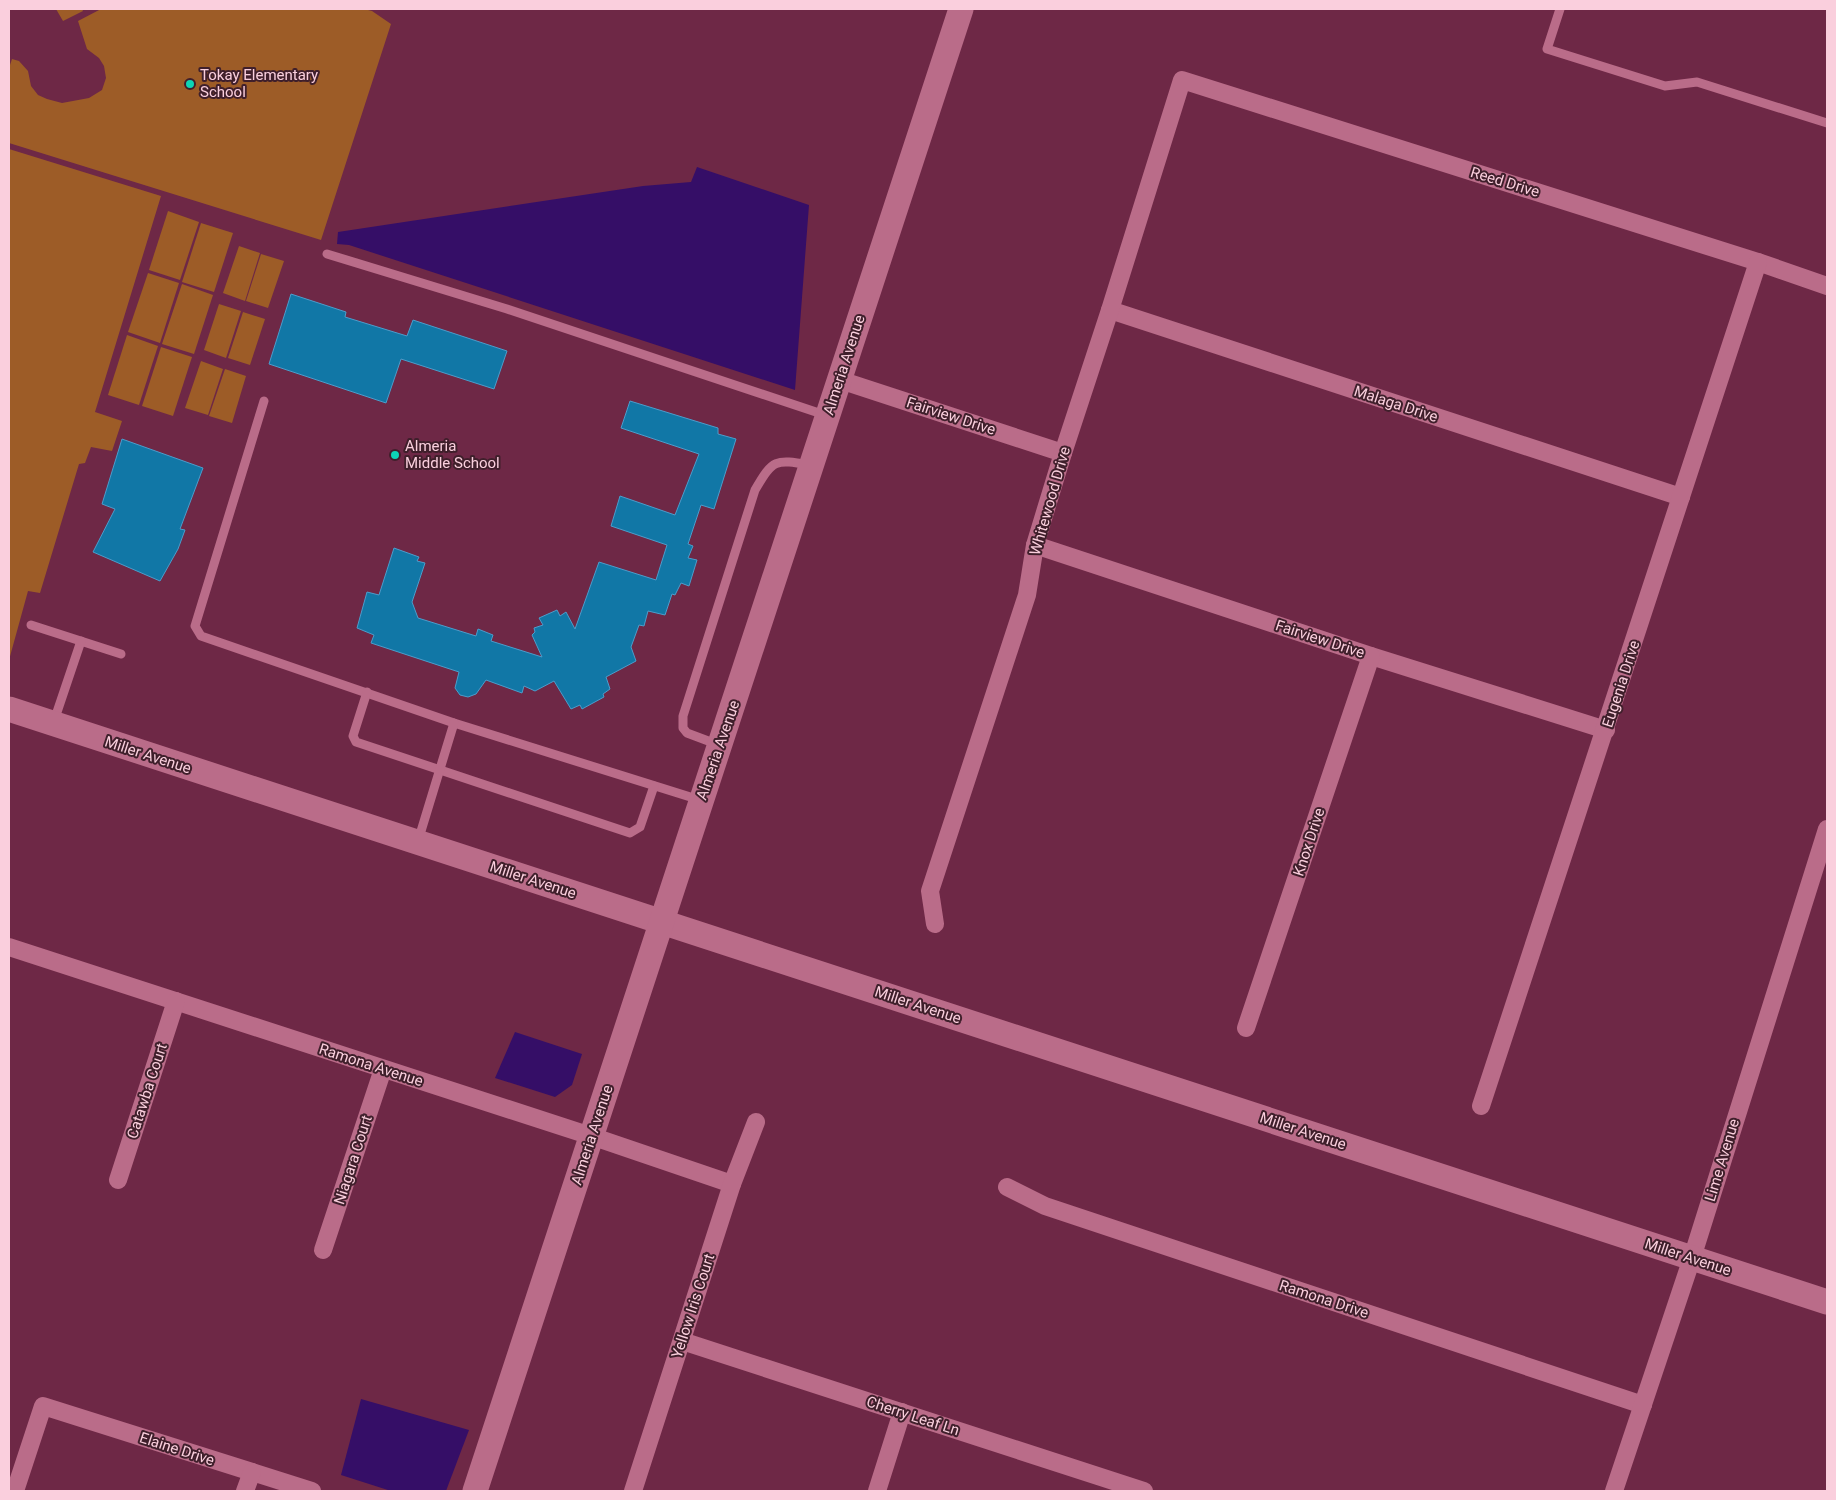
<svg xmlns="http://www.w3.org/2000/svg" width="1836" height="1500" viewBox="0 0 1836 1500" font-family="Roboto,sans-serif">
<style>
.green{fill:#9d5c27}
.water{fill:#350e67}
.building{fill:#1177a6;stroke:#4c9dcb}
.lines{fill:none;stroke-linecap:round;stroke-linejoin:round}
.lane{stroke:#ba6c89;stroke-width:9}
.street{stroke:#ba6c89;stroke-width:18}
.secondary{stroke:#ba6c89;stroke-width:25}
.poi-dot{fill:#0dd5b5;stroke:#3f1f2b;stroke-width:2}
.labels{text-anchor:middle;stroke-width:4;stroke-linejoin:round;paint-order:stroke}
.poi-label{font-size:15px;fill:#facfdd;stroke:#3f1f2b;text-anchor:start}
.street-label{font-size:15px;fill:#facfdd;stroke:#3f1f2b}
</style>
<rect width="100%" height="100%" fill="#6e2846"/>
<!-- green -->
<g class="green">
<path d="M56 9H82L83 11 63 21Z"/>
<path d="M101 9H364L372 11 391 24 321 240 9 143V68L12 59 19 61 28 71 31 86 38 95 47 99 62 103 89 98 102 90 106 78 104 66 99 58 87 49 78 21Z"/>
<path d="M9 149 161 196 95 412 122 421 112 451 91 447 85 463 79 464 40 593 28 591 9 660Z"/>
<path d="M168 211 199 222 180 280 149 270Z"/>
<path d="M201 223 233 233 214 292 182 282Z"/>
<path d="M239 246 260 253 245 301 223 293Z"/>
<path d="M261 254 284 261 268 308 246 301Z"/>
<path d="M148 273 179 283 160 343 128 332Z"/>
<path d="M182 284 213 295 194 354 162 344Z"/>
<path d="M219 304 241 311 226 358 204 350Z"/>
<path d="M243 312 265 319 250 365 228 358Z"/>
<path d="M127 335 158 346 139 405 108 395Z"/>
<path d="M161 347 192 357 173 416 142 406Z"/>
<path d="M201 361 223 369 208 415 185 408Z"/>
<path d="M225 369 246 376 232 423 209 416Z"/>
</g>
<!-- water -->
<g class="water">
<path d="M697 167 809 205 795 390 349 245 337 244 338 232 643 186 691 182Z"/>
<path d="M515 1032 582 1054 572 1085 555 1097 495 1078Z"/>
<path d="M361 1399 469 1430 446 1491H391L341 1475Z"/>
</g>
<!-- building -->
<g class="building">
<path d="M291 294 346 312 345 317 407 336 413 320 507 351 494 389 401 359 386 403 269 364Z"/>
<path d="M630 401 718 428V434L736 439 714 509 701 505 688 544 693 546 688 558 697 560 689 586 681 583 675 595 672 594 665 615 648 611 644 626 639 625 631 647 636 661 606 677 610 689 603 694 604 697 582 709 580 705 571 709 554 681 535 691 524 686 522 693 486 680 476 694 468 697 460 695 455 688 459 672 371 643 374 635 357 628 367 592 379 595 394 548 419 557 417 561 425 563 412 602 418 618 476 636 478 629 493 635 491 641 542 657 532 635 535 632 534 628 543 625 539 618 557 610 560 616 566 612 575 629 599 562 656 580 667 545 611 526 620 496 675 515 699 454 621 428Z"/>
<path d="M122 439 203 468 180 529 185 530 178 549 160 581 93 552 115 509 102 504Z"/>
</g>
<g class="lines">
<!-- lane -->
<g class="lane">
<path d="M1560 9 1547 49 1665 86 1697 82 1827 123"/>
<path d="M327 254 507 309 825 415"/>
<path d="M264 401 195 626 201 636 454 723 700 800"/>
<path d="M31 625 121 654"/>
<path d="M367 692 353 736 356 742 630 833 640 827 654 786"/>
<path d="M54 721 81 641"/>
<path d="M719 745 687 733 683 728V716L755 490C773 459 775 459 810 465"/>
<path d="M418 841 454 723"/>
</g>
<!-- street -->
<g class="street">
<path d="M1110 310 1681 497"/>
<path d="M840 380 1063 453"/>
<path d="M1035 545 1371 656 1606 730"/>
<path d="M935 924 930 891 1027 595 1035 545 1063 453 1110 310 1182 80 1758 262 1827 286"/>
<path d="M9 947 591 1136 732 1184"/>
<path d="M1246 1028 1371 656"/>
<path d="M1481 1106 1758 262"/>
<path d="M118 1180 176 1001"/>
<path d="M1007 1187 1045 1206 1643 1405"/>
<path d="M323 1250 383 1069"/>
<path d="M682 1341 1144 1491"/>
<path d="M15 1491 43 1406 312 1491"/>
<path d="M245 1491 252 1472"/>
<path d="M633 1491 732 1184 756 1122"/>
<path d="M877 1491 902 1412"/>
<path d="M1614 1491 1692 1258 1827 829"/>
</g>
<!-- secondary -->
<g class="secondary">
<path d="M9 709 1827 1302"/>
<path d="M475 1491 961 9"/>
</g>
</g>
<!-- markers -->
<g class="poi-dot">
<circle cx="190" cy="84" r="5"/>
<circle cx="395" cy="455" r="5"/>
</g>
<g class="labels">
<!-- poi labels -->
<g class="poi-label">
<text x="200" y="80">Tokay Elementary<tspan x="200" dy="17">School</tspan></text>
<text x="405" y="451">Almeria<tspan x="405" dy="17">Middle School</tspan></text>
</g>
<!-- street labels -->
<g class="street-label">
<text transform="translate(1505 182) rotate(17)" y="5">Reed Drive</text>
<text transform="translate(844 365) rotate(-72)" y="5">Almeria Avenue</text>
<text transform="translate(1396 404) rotate(18)" y="5">Malaga Drive</text>
<text transform="translate(951 416) rotate(18)" y="5">Fairview Drive</text>
<text transform="translate(1050 501) rotate(-74)" y="5">Whitewood Drive</text>
<text transform="translate(1320 639) rotate(18)" y="5">Fairview Drive</text>
<text transform="translate(1621 684) rotate(-72)" y="5">Eugenia Drive</text>
<text transform="translate(718 750) rotate(-71)" y="5">Almeria Avenue</text>
<text transform="translate(148 755) rotate(18)" y="5">Miller Avenue</text>
<text transform="translate(1309 842) rotate(-72)" y="5">Knox Drive</text>
<text transform="translate(533 880) rotate(18)" y="5">Miller Avenue</text>
<text transform="translate(918 1005) rotate(18)" y="5">Miller Avenue</text>
<text transform="translate(371 1065) rotate(18)" y="5">Ramona Avenue</text>
<text transform="translate(147 1091) rotate(-72)" y="5">Catawba Court</text>
<text transform="translate(1303 1131) rotate(18)" y="5">Miller Avenue</text>
<text transform="translate(592 1135) rotate(-72)" y="5">Almeria Avenue</text>
<text transform="translate(353 1160) rotate(-72)" y="5">Niagara Court</text>
<text transform="translate(1722 1160) rotate(-73)" y="5">Lime Avenue</text>
<text transform="translate(1688 1257) rotate(18)" y="5">Miller Avenue</text>
<text transform="translate(1324 1299) rotate(18)" y="5">Ramona Drive</text>
<text transform="translate(693 1306) rotate(-72)" y="5">Yellow Iris Court</text>
<text transform="translate(913 1416) rotate(18)" y="5">Cherry Leaf Ln</text>
<text transform="translate(177 1449) rotate(18)" y="5">Elaine Drive</text>
</g>
</g>
<!-- border -->
<rect width="1836" height="1500" fill="none" stroke="#facfdd" stroke-width="20"/>
</svg>
